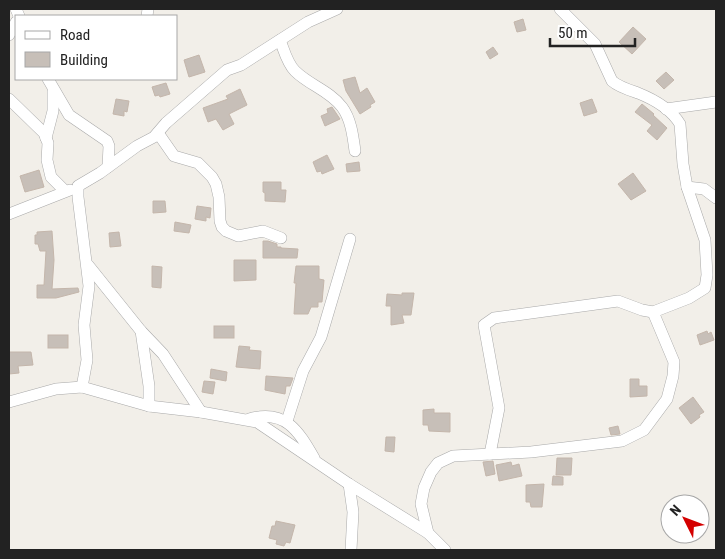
<svg xmlns="http://www.w3.org/2000/svg" width="725" height="559" viewBox="0 0 725 559" font-family="'Roboto Condensed',sans-serif">
<style>
.building{fill:#c7bfb8;stroke:#c4b6ab}
.lines{fill:none;stroke-linecap:round;stroke-linejoin:round}
.street-casing{stroke:#a9a9a9;stroke-width:12}
.street{stroke:#fff;stroke-width:11}
</style>
<rect width="100%" height="100%" fill="#f2efe9"/>
<!-- building -->
<g class="building">
<path d="M523 19 526 30 517 32 514 22Z"/>
<path d="M633 27 646 39 632 54 619 42Z"/>
<path d="M493 47 498 54 490 59 486 52Z"/>
<path d="M199 55 205 72 189 77 184 60Z"/>
<path d="M666 72 674 80 664 89 656 81Z"/>
<path d="M355 77 360 93 367 88 375 102 370 105 371 107 360 114 346 91 343 80Z"/>
<path d="M166 83 170 94 160 97 159 95 155 96 152 87Z"/>
<path d="M240 89 247 105 229 114 234 124 223 130 216 119 208 122 203 108 228 99 226 96Z"/>
<path d="M116 99 129 101 127 112 124 111V116L113 114Z"/>
<path d="M592 99 597 112 584 116 580 103Z"/>
<path d="M642 104 654 114 653 115 667 128 657 140 647 131 652 125 635 112Z"/>
<path d="M332 107 340 119 325 126 321 116 328 113 327 109Z"/>
<path d="M327 155 334 169 322 174 321 171 317 172 313 162Z"/>
<path d="M359 162 360 171 347 172 346 164Z"/>
<path d="M39 170 44 187 25 192 20 176Z"/>
<path d="M633 173 646 191 631 200 618 184Z"/>
<path d="M263 182H281V190H286L285 202 265 201V193L263 192Z"/>
<path d="M153 201H165L166 212 153 213Z"/>
<path d="M197 206 211 208 210 218 206 217V221L195 219Z"/>
<path d="M175 222 191 225 189 233 174 231Z"/>
<path d="M52 231 54 260 52 289 78 288 79 292 56 298H37V285H44L46 251H40L38 244H35V235H37V232Z"/>
<path d="M119 232 121 246 110 247 109 233Z"/>
<path d="M263 241H268L277 244V247H281V248L298 249 297 258H263Z"/>
<path d="M234 260H256V280L234 281Z"/>
<path d="M152 266 162 267 161 288 152 287Z"/>
<path d="M296 266H319V279L324 280 322 302H318V307H311L308 314H294L296 283H294Z"/>
<path d="M402 293H414L411 315H402L404 323 391 325V306H386L387 294 402 295Z"/>
<rect x="214" y="326" width="20" height="12"/>
<path d="M707 331 708 334 711 332 714 340 700 345 697 335Z"/>
<rect x="48" y="335" width="20" height="13"/>
<path d="M239 346 250 347 249 350 261 351 260 369 236 367Z"/>
<path d="M9 352H31L33 365 18 366 19 373 9 374Z"/>
<path d="M211 369 227 372 226 381 210 378Z"/>
<path d="M266 376 293 378 290 386H286L285 394 265 390Z"/>
<path d="M630 379H639V386H647V396L630 397Z"/>
<path d="M204 381 215 382 213 394 202 392Z"/>
<path d="M693 397 704 412 699 415 700 417 691 424 679 408Z"/>
<path d="M434 409V413H450V432L429 431 428 425H423V410Z"/>
<path d="M618 426 620 434 611 435 609 428Z"/>
<path d="M386 437H395L394 452 385 451Z"/>
<path d="M557 458H572L571 475H556Z"/>
<path d="M493 461 495 474 486 476 483 462Z"/>
<path d="M511 462 512 466 519 464 522 476 499 481 496 465Z"/>
<path d="M553 476 563 477V485H552Z"/>
<path d="M544 484 542 507H531L530 502H526V485Z"/>
<path d="M276 521 295 525 290 543 286 542 284 546 276 544 277 540 269 538 272 526H275Z"/>
</g>
<g class="lines">
<!-- street casing -->
<g class="street-casing">
<g id="street">
<path d="M16 9 19 16"/>
<path d="M147 16 148 9"/>
<path d="M9 35 16 22"/>
<path d="M280 40C284 50 287 63 295 71 309 85 330 91 342 107 351 119 353 136 355 151"/>
<path d="M48 79 69 115 107 141 109 146 108 167"/>
<path d="M9 99 44 133 48 143 47 160 51 177 65 191"/>
<path d="M666 109 716 102"/>
<path d="M158 133 174 156 198 163 212 177 216 184 219 197 220 221 222 227 226 231 238 236 263 231 281 238"/>
<path d="M46 138 53 111V91"/>
<path d="M687 187 704 189 716 198"/>
<path d="M9 214 70 190"/>
<path d="M88 265 141 331 163 354 201 412"/>
<path d="M141 331 149 386V406"/>
<path d="M82 387 87 360 84 325 89 286 78 197V186L100 173 137 146 154 137 166 123 227 70 241 65 308 22 337 9"/>
<path d="M9 402 56 389 82 387 149 406 201 412 257 422 349 484 428 533 445 550"/>
<path d="M249 419C285 409 298 430 314 458"/>
<path d="M287 421 303 371 321 337 350 239"/>
<path d="M490 454 499 408 484 325 494 318 618 301 642 310 653 312 689 298 705 288 707 275 705 240 687 187 683 164 680 124C671 109 653 99 638 93 629 90 619 87 612 81L595 44 560 9"/>
<path d="M349 484 353 512 351 550"/>
<path d="M428 533 421 504 424 488 431 472 438 463 453 456 531 452 622 441 644 430 667 399 673 376 674 362 653 312"/>
</g>
</g>
<!-- street -->
<use href="#street" class="street"/>
</g>
<!-- border -->
<rect width="725" height="559" fill="none" stroke="#222222" stroke-width="20"/>
<!-- legend -->
<rect x="15" y="15" width="162" height="65" fill="#ffffff" stroke="#a7a7a7"/>
<rect x="25" y="31" width="25" height="8" fill="#ffffff" stroke="#a7a7a7"/>
<text x="60" y="40" font-size="15" fill="#222222">Road</text>
<rect x="25" y="52" width="25" height="15" fill="#c7bfb8" stroke="#a7a7a7"/>
<text x="60" y="65" font-size="15" fill="#222222">Building</text>
<!-- north arrow -->
<g transform="translate(685 519) rotate(312)"><circle r="24" fill="#ffffff" stroke="#a7a7a7"/>
<path d="M0-4L9 19L0 12L-9 19Z" fill="#d40000"/>
<text y="-8" font-size="14" font-weight="bold" text-anchor="middle" fill="#222222">N</text>
</g>
<!-- scale -->
<path d="M550 38v8h85v-8" fill="none" stroke="#222222" stroke-width="2.5"/>
<text x="558" y="38" font-size="15" fill="#222222" stroke="#ffffff" stroke-width="4" paint-order="stroke">50 m</text>
</svg>
